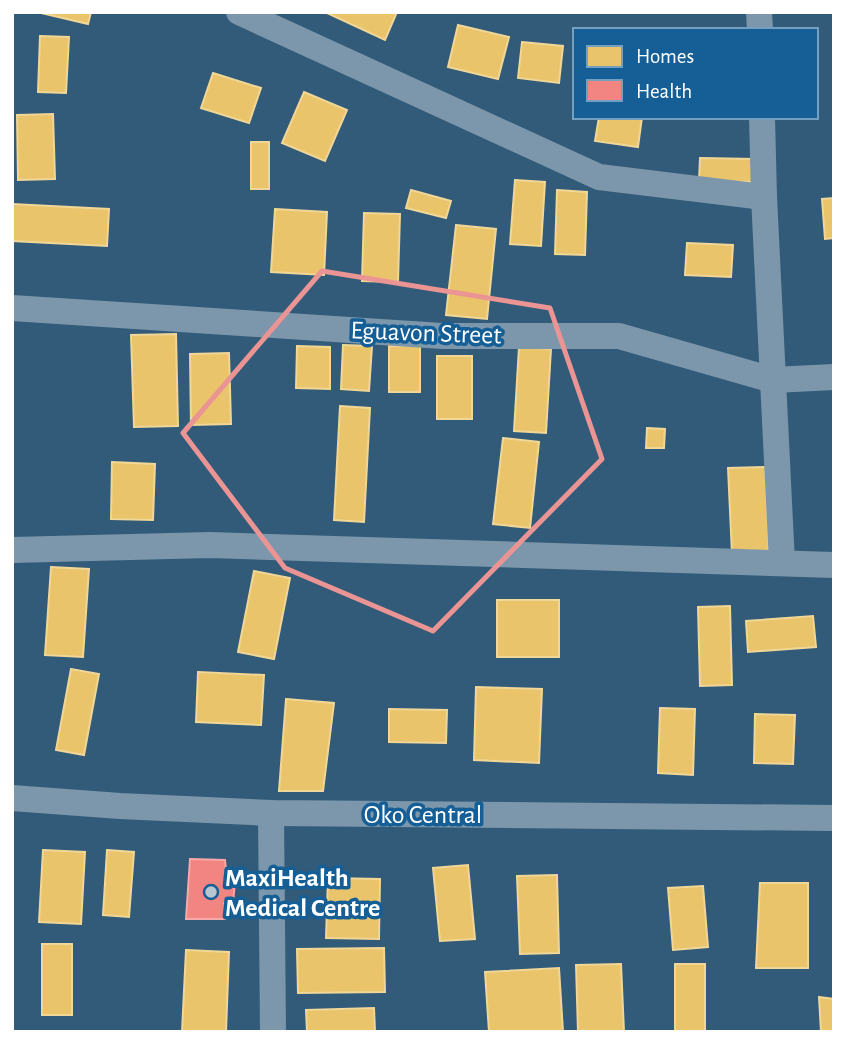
<svg xmlns="http://www.w3.org/2000/svg" width="846" height="1044" viewBox="0 0 846 1044" font-family="'Alegreya Sans',sans-serif">
<style>
.homes{fill:#e9c46a;stroke:#f0d697;stroke-width:2}
.health{fill:#f28482;stroke:#f6a9a8;stroke-width:2}
.lines{fill:none;stroke-linecap:round;stroke-linejoin:round}
.minor{stroke:#7c97ab;stroke-width:26}
.marked{fill:none;stroke:#ea9494;stroke-width:5;stroke-linejoin:round}
.poi-dot{fill:#b7c6d0;stroke:#155f96;stroke-width:2.5}
.labels{text-anchor:middle;stroke-width:7;stroke-linejoin:round;paint-order:stroke}
.street-label{font-size:26px;fill:#fff;stroke:#155f96}
.poi-label{font-size:26px;font-weight:bold;fill:#fff;stroke:#155f96;text-anchor:start}
</style>
<rect width="100%" height="100%" fill="#325b79"/>
<!-- homes -->
<g class="homes">
<path d="M37 12H91L88 24Z"/>
<path d="M325 12H397L385 40Z"/>
<path d="M458 25 509 37 498 79 448 67Z"/>
<path d="M40 36 69 37 66 93 38 92Z"/>
<path d="M522 42 563 46 559 83 518 78Z"/>
<path d="M213 73 261 88 249 123 201 108Z"/>
<path d="M304 92 347 110 325 161 282 143Z"/>
<path d="M53 114 55 179 18 180 17 115Z"/>
<path d="M599 117H642L638 147 595 141Z"/>
<rect x="251" y="142" width="18" height="47"/>
<path d="M700 158 755 159 754 182 699 181Z"/>
<path d="M515 180 545 182 541 246 510 244Z"/>
<path d="M411 190 451 201 446 218 406 208Z"/>
<path d="M557 190 587 192 585 255 555 254Z"/>
<path d="M834 198V238L825 239 822 199Z"/>
<path d="M12 204 109 209 107 246 12 241Z"/>
<path d="M275 209 327 212 324 275 271 272Z"/>
<path d="M364 213 400 214 398 282 362 281Z"/>
<path d="M456 225 496 229 487 319 446 315Z"/>
<path d="M687 243 733 245 731 277 685 275Z"/>
<path d="M176 334 178 426 134 427 131 335Z"/>
<path d="M343 345 372 346 369 391 341 389Z"/>
<path d="M297 346 330 347V389L296 388Z"/>
<rect x="389" y="346" width="31" height="46"/>
<path d="M519 347 551 349 546 433 514 431Z"/>
<path d="M229 353 231 424 191 425 190 354Z"/>
<rect x="437" y="356" width="35" height="63"/>
<path d="M340 406 370 408 364 522 334 520Z"/>
<path d="M647 428 665 429 664 448H646Z"/>
<path d="M503 438 539 442 530 528 493 524Z"/>
<path d="M112 462 155 464 153 520 111 519Z"/>
<path d="M765 467 769 552 732 554 728 468Z"/>
<path d="M51 567 89 569 83 657 45 655Z"/>
<path d="M254 571 290 578 274 659 238 652Z"/>
<rect x="497" y="600" width="62" height="57"/>
<path d="M730 606 732 685 700 686 698 607Z"/>
<path d="M813 616 816 647 748 652 746 621Z"/>
<path d="M71 669 99 674 84 755 56 750Z"/>
<path d="M198 672 264 675 261 725 196 722Z"/>
<path d="M476 687 542 689 539 763 474 760Z"/>
<path d="M286 699 334 703 323 791H279Z"/>
<path d="M660 708 695 709 693 775 658 773Z"/>
<path d="M389 709 447 710 446 743 389 742Z"/>
<path d="M755 714 795 715 793 764 754 763Z"/>
<path d="M43 850 85 852 81 924 39 922Z"/>
<path d="M107 850 134 852 129 917 103 915Z"/>
<path d="M468 865 475 939 440 941 433 868Z"/>
<path d="M557 875 559 953 520 954 517 876Z"/>
<path d="M328 878 380 879 379 939 326 938Z"/>
<path d="M760 883H808V968H756Z"/>
<path d="M703 886 708 947 673 950 668 888Z"/>
<rect x="42" y="944" width="30" height="71"/>
<path d="M384 948 385 992 298 993 297 949Z"/>
<path d="M186 950 229 952 226 1032H182Z"/>
<path d="M621 964 624 1032H578L576 965Z"/>
<rect x="675" y="964" width="30" height="68"/>
<path d="M559 968 563 1032H489L485 972Z"/>
<path d="M819 997 834 999V1032H821Z"/>
<path d="M374 1008 375 1032H307L306 1010Z"/>
</g>
<!-- health -->
<path class="health" d="M190 859 225 860 227 880 235 881 233 903H224L225 919H186Z"/>
<g class="lines">
<!-- minor -->
<g class="minor">
<path d="M239 12 599 177 764 197"/>
<path d="M759 12 760 30"/>
<path d="M762 117 764 197 782 563"/>
<path d="M12 308 442 336H619L773 380 834 377"/>
<path d="M12 550 210 545 834 565"/>
<path d="M12 798 120 806 271 813 834 818"/>
<path d="M271 813 273 1032"/>
</g>
</g>
<!-- marked area -->
<path class="marked" d="M322 271 550 308 602 459 433 631 285 568 183 433Z"/>
<!-- markers -->
<circle class="poi-dot" cx="211" cy="892" r="7"/>
<g class="labels">
<!-- street labels -->
<g class="street-label">
<text transform="translate(426 332) rotate(2)" y="9">Eguavon Street</text>
<text x="423" y="823">Oko Central</text>
</g>
<!-- poi labels -->
<g class="poi-label">
<text x="225" y="886">MaxiHealth<tspan x="225" dy="30">Medical Centre</tspan></text>
</g>
</g>
<!-- border -->
<rect width="846" height="1044" fill="none" stroke="#ffffff" stroke-width="28"/>
<!-- legend -->
<rect x="573" y="28" width="245" height="91" fill="#155f96" stroke="#739fc0" stroke-width="2"/>
<rect x="587" y="46" width="35" height="21" fill="#e9c46a" stroke="#739fc0" stroke-width="2"/>
<text x="636" y="63" font-size="21" fill="#ffffff">Homes</text>
<rect x="587" y="80" width="35" height="21" fill="#f28482" stroke="#739fc0" stroke-width="2"/>
<text x="636" y="98" font-size="21" fill="#ffffff">Health</text>
</svg>
